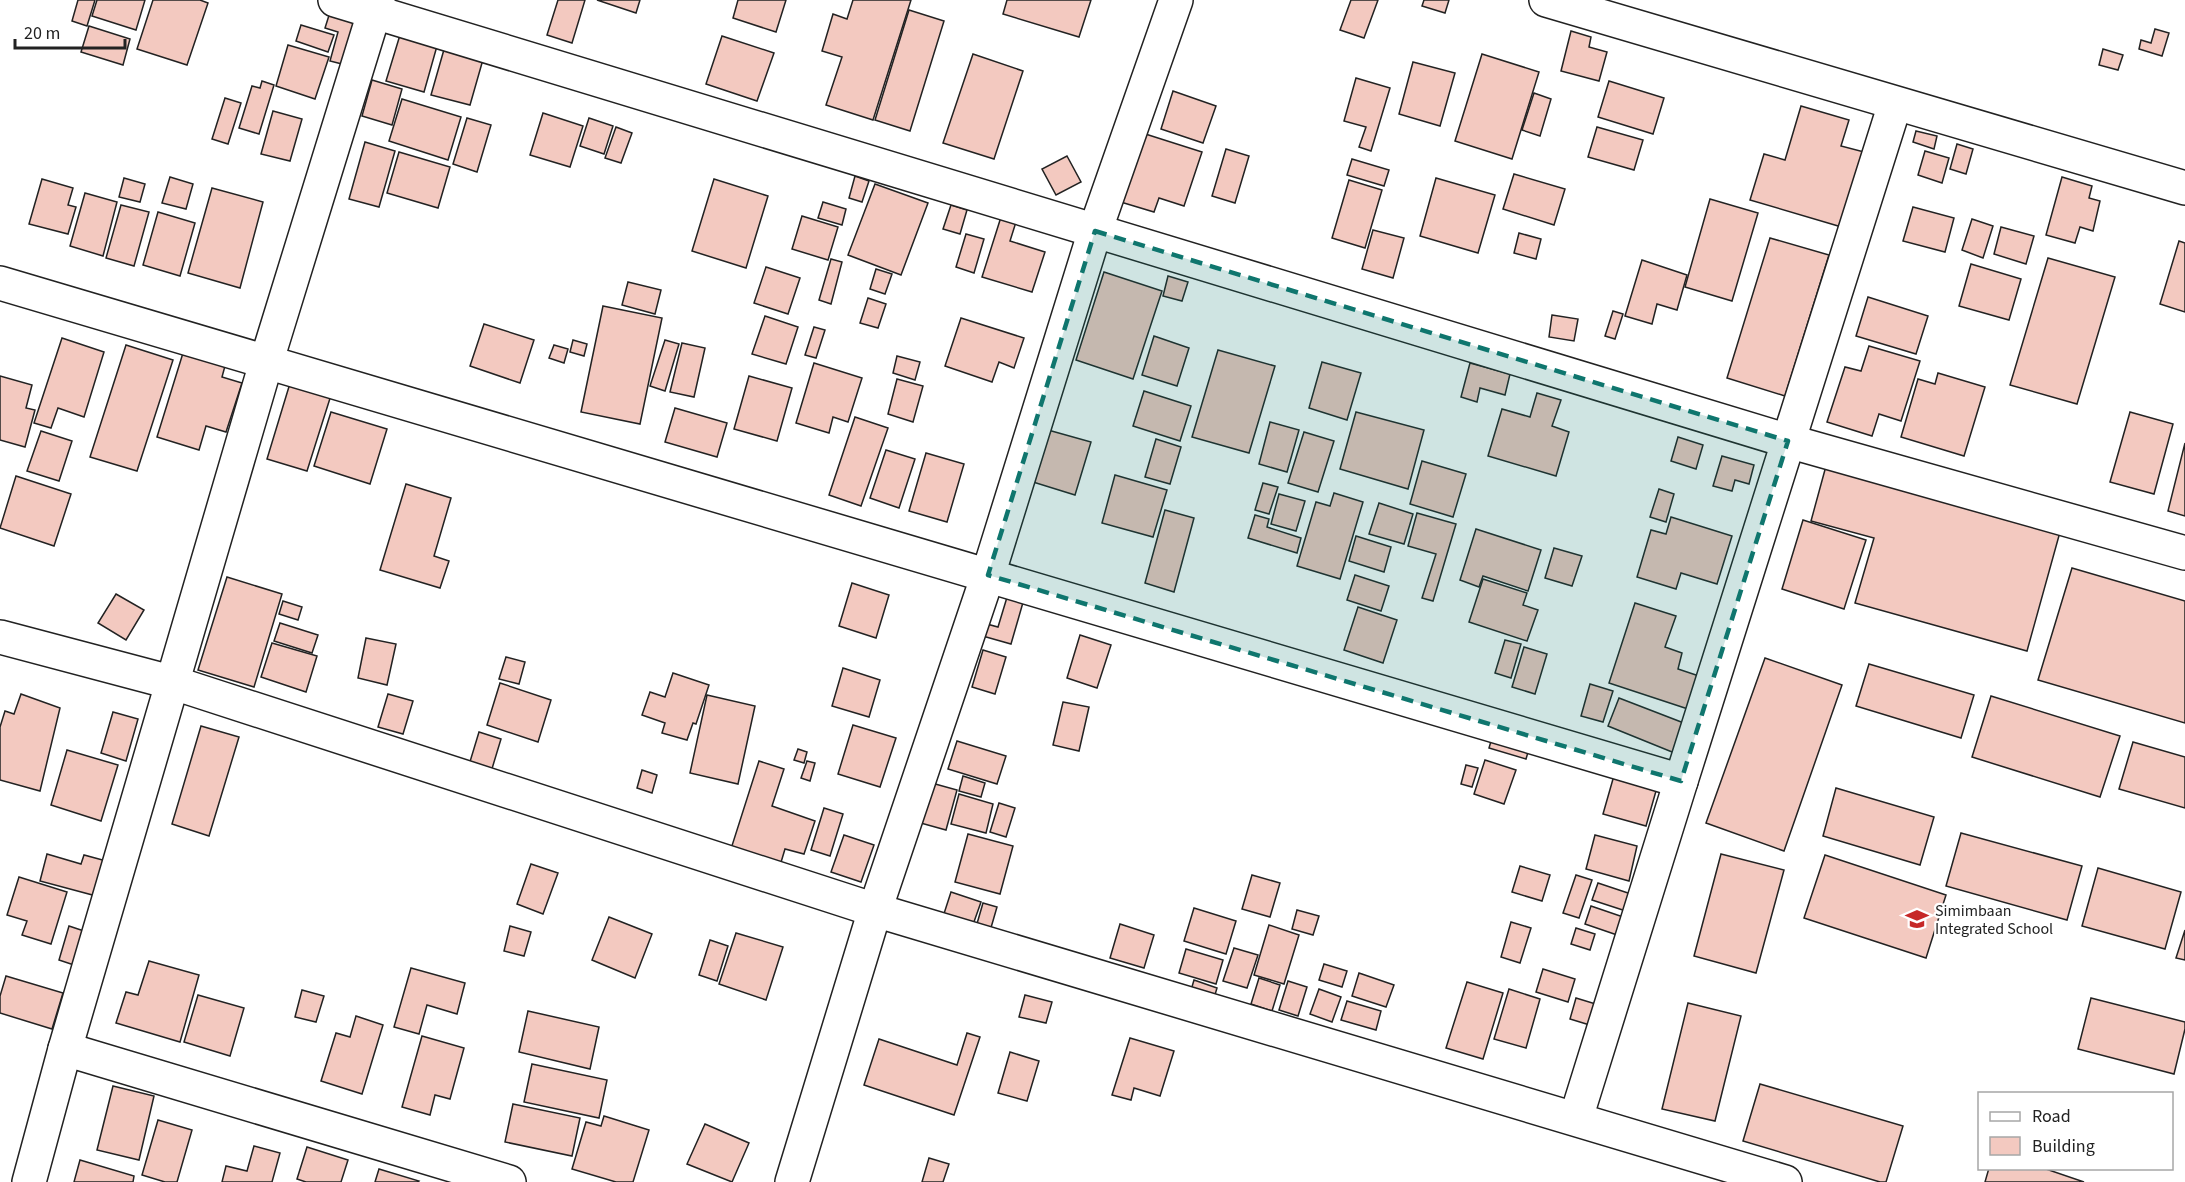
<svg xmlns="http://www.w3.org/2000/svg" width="2185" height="1182" viewBox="0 0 2185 1182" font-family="'Source Sans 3',sans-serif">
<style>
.building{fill:#f3c9c0;stroke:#222;stroke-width:1.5}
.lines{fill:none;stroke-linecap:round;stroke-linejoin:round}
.minor-casing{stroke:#222;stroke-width:36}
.minor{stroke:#fff;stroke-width:33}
.marked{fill:#0f766e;fill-opacity:0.2;stroke:#0f766e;stroke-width:4.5;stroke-dasharray:12 8;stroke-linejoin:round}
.labels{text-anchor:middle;stroke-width:4.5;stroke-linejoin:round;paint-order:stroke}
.poi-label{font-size:16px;fill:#222;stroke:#fff;text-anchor:start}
</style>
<rect width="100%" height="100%" fill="#fff"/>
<!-- building -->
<g class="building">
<path d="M78 0H95L87 26 72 21Z"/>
<path d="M97 0H145L136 30 92 16Z"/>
<path d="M153 0H200L208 3 187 65 137 49Z"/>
<path d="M558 0H585L572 43 547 35Z"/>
<path d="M597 0H640L636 13Z"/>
<path d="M738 0H786L776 32 733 18Z"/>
<path d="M853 0H911L873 120 826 105 842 57 822 51 833 14 847 19Z"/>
<path d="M1007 0H1091L1079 37 1003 14Z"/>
<path d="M1351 0H1378L1364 38 1340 30Z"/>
<path d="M1424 0H1449L1445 13 1422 6Z"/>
<path d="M331 9 360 18 346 65 330 61 338 32 325 28Z"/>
<path d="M909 10 944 21 910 131 875 120Z"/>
<path d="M301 25 334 35 328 52 296 41Z"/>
<path d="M89 26 130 39 123 65 81 52Z"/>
<path d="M2155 29 2169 33 2162 56 2139 49 2141 40 2151 43Z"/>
<path d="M1571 31 1591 37 1589 47 1607 52 1599 81 1561 71Z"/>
<path d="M400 35 437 46 424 92 386 81Z"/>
<path d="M722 36 774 53 757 101 706 84Z"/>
<path d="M447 39 486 49 470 105 431 95Z"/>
<path d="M288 45 329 57 315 99 276 86Z"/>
<path d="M2103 49 2123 55 2118 70 2099 65Z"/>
<path d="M973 54 1023 71 994 159 943 143Z"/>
<path d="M1482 54 1539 72 1512 159 1455 141Z"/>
<path d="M1413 62 1455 73 1440 126 1399 114Z"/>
<path d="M1356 78 1390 88 1371 151 1359 147 1366 127 1344 121Z"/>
<path d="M372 80 402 89 392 125 362 116Z"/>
<path d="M262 81 274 85 259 134 239 128 252 86 260 88Z"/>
<path d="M1609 81 1664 98 1653 134 1598 117Z"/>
<path d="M1173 91 1216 106 1203 143 1161 129Z"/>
<path d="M1534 93 1551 99 1540 136 1522 130Z"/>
<path d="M225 98 241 103 228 144 212 139Z"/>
<path d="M402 99 461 117 448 160 389 141Z"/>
<path d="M1801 106 1849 120 1841 146 1868 153 1845 228 1750 200 1764 154 1785 160Z"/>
<path d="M273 111 302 119 290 161 261 154Z"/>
<path d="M543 113 583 126 570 167 530 155Z"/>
<path d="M467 118 491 125 477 172 453 164Z"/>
<path d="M589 118 613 126 604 154 580 146Z"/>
<path d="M616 127 632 133 621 163 605 158Z"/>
<path d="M1597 127 1643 140 1634 170 1588 157Z"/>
<path d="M1136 131 1202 152 1184 206 1159 198 1154 212 1114 200Z"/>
<path d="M1916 131 1937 136 1934 149 1913 142Z"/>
<path d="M365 142 395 151 379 207 349 199Z"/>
<path d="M1957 144 1973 149 1966 174 1950 169Z"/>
<path d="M1226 149 1249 156 1235 203 1212 196Z"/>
<path d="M1925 151 1949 158 1942 183 1918 175Z"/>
<path d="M399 152 450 167 438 208 387 193Z"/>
<path d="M1067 156 1081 182 1056 195 1042 169Z"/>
<path d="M1352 159 1389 170 1384 186 1347 175Z"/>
<path d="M1514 174 1565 189 1554 225 1503 209Z"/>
<path d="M855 176 869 181 862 202 849 198Z"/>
<path d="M170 177 193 184 186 209 162 203Z"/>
<path d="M2062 177 2092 186 2089 198 2100 201 2093 231 2080 227 2075 243 2046 235Z"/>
<path d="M124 178 145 184 140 202 119 197Z"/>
<path d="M1436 178 1495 195 1478 253 1420 236Z"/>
<path d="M42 179 73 188 68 205 76 207 68 234 29 224Z"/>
<path d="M714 179 768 196 746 268 692 251Z"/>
<path d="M1349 180 1382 190 1365 248 1332 238Z"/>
<path d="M875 184 928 203 901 275 848 255Z"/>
<path d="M212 188 263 202 240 288 188 273Z"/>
<path d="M85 193 117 202 103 256 70 246Z"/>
<path d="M1710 199 1758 213 1732 301 1685 287Z"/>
<path d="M823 202 846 209 842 225 818 218Z"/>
<path d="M121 205 149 212 134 266 106 258Z"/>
<path d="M951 205 967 210 960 234 943 229Z"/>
<path d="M1913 207 1954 218 1945 252 1903 241Z"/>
<path d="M158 212 195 223 180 276 143 265Z"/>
<path d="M802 216 838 227 828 260 792 249Z"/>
<path d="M1001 217 1016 222 1010 241 1045 252 1032 292 982 277Z"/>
<path d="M1972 219 1993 226 1983 258 1962 250Z"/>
<path d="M2001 227 2034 236 2026 264 1994 254Z"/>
<path d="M1373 230 1404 238 1393 278 1362 269Z"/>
<path d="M1519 233 1541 239 1536 259 1514 253Z"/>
<path d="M966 234 984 239 974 273 956 267Z"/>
<path d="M1770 238 1829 255 1785 396 1727 378Z"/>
<path d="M2179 241 2185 243V312L2160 304Z"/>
<path d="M2048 258 2115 277 2077 404 2010 385Z"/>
<path d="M831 259 842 262 831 304 819 300Z"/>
<path d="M1642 260 1687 275 1677 310 1657 304 1652 324 1625 316Z"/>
<path d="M1971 264 2021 279 2009 320 1959 306Z"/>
<path d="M766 267 800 278 788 314 754 303Z"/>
<path d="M876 269 892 274 885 294 870 289Z"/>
<path d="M1104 272 1162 291 1133 379 1076 360Z"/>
<path d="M1168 276 1188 282 1182 301 1163 296Z"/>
<path d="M628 282 661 290 655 314 622 305Z"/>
<path d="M1868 297 1928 316 1916 354 1856 336Z"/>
<path d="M868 298 886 304 878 328 860 323Z"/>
<path d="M603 306 662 318 640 424 581 412Z"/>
<path d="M1613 311 1623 314 1615 339 1605 336Z"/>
<path d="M1552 315 1578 319 1574 341 1549 337Z"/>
<path d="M765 316 798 327 786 364 752 354Z"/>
<path d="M961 318 1024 338 1014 368 999 362 992 382 945 366Z"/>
<path d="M484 324 534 340 520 383 470 366Z"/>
<path d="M814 327 825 330 816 358 805 355Z"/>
<path d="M1154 336 1189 348 1177 386 1142 375Z"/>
<path d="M62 338 104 352 84 417 58 408 51 428 34 423Z"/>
<path d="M573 340 587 344 584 356 570 352Z"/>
<path d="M665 340 679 344 665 391 650 386Z"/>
<path d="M682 343 705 348 694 397 670 392Z"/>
<path d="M126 345 173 360 137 471 90 457Z"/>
<path d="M554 345 568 349 564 363 549 358Z"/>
<path d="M1869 346 1920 361 1901 421 1879 414 1872 436 1827 422 1845 367 1861 371Z"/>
<path d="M1218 350 1275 366 1249 453 1192 437Z"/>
<path d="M183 353 225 366 222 377 242 383 226 432 206 426 199 450 157 437Z"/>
<path d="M897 356 920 362 915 380 893 373Z"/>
<path d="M1322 362 1361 373 1347 420 1309 408Z"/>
<path d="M814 363 862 378 848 422 833 417 829 433 796 423Z"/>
<path d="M1470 363 1510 374 1505 395 1480 388 1477 402 1461 397Z"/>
<path d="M1938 373 1985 387 1964 456 1901 437 1918 379 1935 384Z"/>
<path d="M0 376 32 385 26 408 35 410 25 447 0 440Z"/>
<path d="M749 376 792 388 777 441 734 429Z"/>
<path d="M897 379 923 386 913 422 888 414Z"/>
<path d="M291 380 332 392 307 471 267 459Z"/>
<path d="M1144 391 1191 406 1180 441 1133 426Z"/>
<path d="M1537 393 1561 400 1552 426 1569 432 1556 476 1488 456 1502 409 1530 417Z"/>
<path d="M675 408 727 423 717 457 665 442Z"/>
<path d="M331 412 387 429 370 484 314 466Z"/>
<path d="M1356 412 1424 430 1408 489 1340 469Z"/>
<path d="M2130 412 2173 424 2154 494 2110 482Z"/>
<path d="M855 417 888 428 861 506 829 495Z"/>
<path d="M1270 422 1299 430 1287 472 1259 464Z"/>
<path d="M1048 430 1091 442 1075 495 1033 482Z"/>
<path d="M41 431 72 441 59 481 27 471Z"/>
<path d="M1304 432 1334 441 1318 492 1288 483Z"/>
<path d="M1678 437 1703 445 1696 469 1671 461Z"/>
<path d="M1156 439 1181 447 1170 484 1145 477Z"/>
<path d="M2185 443V516L2168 511Z"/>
<path d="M886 450 915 459 899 508 870 498Z"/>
<path d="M926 453 964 464 947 522 909 511Z"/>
<path d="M1722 456 1754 465 1749 484 1735 480 1732 491 1713 486Z"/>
<path d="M1422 461 1466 474 1453 517 1410 504Z"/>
<path d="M1826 466 2060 532 2027 651 1855 603 1874 538 1811 521Z"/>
<path d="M1115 475 1167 490 1153 537 1102 523Z"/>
<path d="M16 476 71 494 54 546 0 528Z"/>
<path d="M1263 483 1278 487 1269 514 1255 510Z"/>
<path d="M406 484 451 498 434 556 449 561 440 588 380 570Z"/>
<path d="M1659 489 1674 494 1666 522 1650 517Z"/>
<path d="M1334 493 1363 502 1340 579 1297 566 1316 502 1330 506Z"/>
<path d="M1279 494 1305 501 1296 531 1271 524Z"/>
<path d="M1379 503 1413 514 1404 544 1369 534Z"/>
<path d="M1165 510 1194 518 1174 592 1145 583Z"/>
<path d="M1417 513 1456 524 1433 601 1422 598 1436 554 1408 546Z"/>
<path d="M1255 515 1269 519 1267 527 1301 538 1297 553 1248 538Z"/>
<path d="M1671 517 1732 536 1717 584 1681 573 1676 589 1637 577 1651 530 1666 534Z"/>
<path d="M1803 520 1866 540 1844 609 1782 589Z"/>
<path d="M1476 529 1541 550 1528 591 1483 576 1479 587 1460 580Z"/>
<path d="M1356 536 1391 547 1384 572 1349 561Z"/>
<path d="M1554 548 1582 556 1572 586 1545 578Z"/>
<path d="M2072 568 2185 601V723L2038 680Z"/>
<path d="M1355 575 1389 586 1381 611 1347 600Z"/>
<path d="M227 577 282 594 254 687 198 670Z"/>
<path d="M1483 579 1527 593 1523 605 1538 610 1527 641 1469 622Z"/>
<path d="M852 583 889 595 876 638 839 626Z"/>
<path d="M116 594 144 610 126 640 98 623Z"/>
<path d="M1008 594 1024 599 1011 644 979 635 983 623 998 627Z"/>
<path d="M283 601 302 607 298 620 279 614Z"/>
<path d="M1635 603 1676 616 1665 647 1682 653 1678 669 1702 677 1691 710 1609 683Z"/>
<path d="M1358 607 1397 620 1383 663 1344 650Z"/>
<path d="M280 623 318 635 312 653 274 641Z"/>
<path d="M1080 635 1111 645 1097 688 1067 678Z"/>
<path d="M366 638 396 644 387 685 358 678Z"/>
<path d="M1505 640 1521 644 1511 678 1495 673Z"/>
<path d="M272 643 317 656 306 692 261 677Z"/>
<path d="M1524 647 1547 654 1535 694 1512 687Z"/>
<path d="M983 650 1006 657 995 694 972 687Z"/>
<path d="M506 657 525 662 519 684 499 679Z"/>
<path d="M1765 658 1842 685 1784 851 1706 823Z"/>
<path d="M1869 664 1974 695 1961 738 1856 706Z"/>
<path d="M843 668 880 680 869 717 832 706Z"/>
<path d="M673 673 709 685 696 724 693 723 687 740 662 733 665 723 642 715 650 692 665 697Z"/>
<path d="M500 683 551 700 538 742 487 725Z"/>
<path d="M1590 684 1613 691 1603 722 1581 716Z"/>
<path d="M21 694 60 708 40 791 0 780V727L5 711 14 714Z"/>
<path d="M388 694 413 701 403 734 378 727Z"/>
<path d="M707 695 755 706 738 784 690 773Z"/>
<path d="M1991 696 2120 736 2100 797 1972 757Z"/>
<path d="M1619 698 1689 725 1677 754 1608 726Z"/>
<path d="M1063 702 1089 707 1079 751 1053 745Z"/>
<path d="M113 712 138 719 126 761 101 753Z"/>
<path d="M853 725 896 738 880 787 838 774Z"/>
<path d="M201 726 239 737 209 836 172 824Z"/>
<path d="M1494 731 1531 742 1526 759 1489 748Z"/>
<path d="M479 732 501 739 491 772 469 765Z"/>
<path d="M957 741 1006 756 997 784 948 769Z"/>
<path d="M2133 742 2185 757V808L2119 789Z"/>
<path d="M798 749 807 752 804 763 794 760Z"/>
<path d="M67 750 118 765 101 821 51 805Z"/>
<path d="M1485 760 1516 770 1504 804 1474 794Z"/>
<path d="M759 761 784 769 772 806 815 821 804 854 785 849 779 869 730 852Z"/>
<path d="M807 761 815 763 810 781 801 778Z"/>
<path d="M1466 765 1478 768 1472 787 1461 784Z"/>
<path d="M642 770 657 775 652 793 637 788Z"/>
<path d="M1615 772 1658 784 1646 826 1603 814Z"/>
<path d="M963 776 985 783 981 797 959 791Z"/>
<path d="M928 782 957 790 946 830 917 822Z"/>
<path d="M1836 788 1934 817 1920 865 1823 836Z"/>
<path d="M959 794 993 804 986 833 951 824Z"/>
<path d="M999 803 1015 808 1006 837 990 832Z"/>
<path d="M824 808 843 814 830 856 811 850Z"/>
<path d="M1961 833 2082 866 2067 920 1946 886Z"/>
<path d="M968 834 1013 846 1000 894 955 882Z"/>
<path d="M844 835 874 845 861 882 831 872Z"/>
<path d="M1595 835 1637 846 1629 881 1586 869Z"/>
<path d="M47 854 81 864 84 855 110 862 100 897 40 881Z"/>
<path d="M1721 854 1784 870 1756 973 1694 956Z"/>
<path d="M1825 855 1946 895 1926 958 1804 918Z"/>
<path d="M531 864 558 873 543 914 517 904Z"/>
<path d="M1520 866 1550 875 1542 901 1512 892Z"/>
<path d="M2098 868 2181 892 2165 949 2082 926Z"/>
<path d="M1252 875 1280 883 1270 917 1242 909Z"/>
<path d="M1576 875 1592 880 1579 918 1563 913Z"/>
<path d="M19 877 67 892 51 944 22 935 27 921 7 915Z"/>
<path d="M1598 883 1637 896 1632 913 1592 900Z"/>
<path d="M951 892 981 902 969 936 940 926Z"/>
<path d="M983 903 997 907 988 938 974 934Z"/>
<path d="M1591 906 1629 919 1623 937 1585 924Z"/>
<path d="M1194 908 1236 921 1226 954 1184 941Z"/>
<path d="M1297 910 1319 916 1313 935 1292 929Z"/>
<path d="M609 917 652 934 635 978 592 960Z"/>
<path d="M1511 922 1531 928 1520 963 1501 957Z"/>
<path d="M1120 924 1154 935 1144 968 1110 958Z"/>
<path d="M1269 925 1299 935 1284 984 1254 975Z"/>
<path d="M69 926 93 934 83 968 59 960Z"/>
<path d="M510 926 531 932 524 956 504 951Z"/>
<path d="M1576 928 1595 934 1590 950 1571 944Z"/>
<path d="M2185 930V960L2176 958Z"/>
<path d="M736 933 783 947 766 1000 719 984Z"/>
<path d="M710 940 728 946 717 981 699 975Z"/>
<path d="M1234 948 1258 955 1247 988 1223 981Z"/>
<path d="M1186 949 1223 960 1216 984 1179 973Z"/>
<path d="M149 961 199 975 180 1042 116 1023 126 992 138 995Z"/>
<path d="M1324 964 1347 971 1342 987 1319 980Z"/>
<path d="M411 968 465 983 457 1014 427 1005 419 1034 394 1027Z"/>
<path d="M1543 969 1575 979 1568 1002 1536 992Z"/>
<path d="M1359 973 1394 985 1386 1007 1352 996Z"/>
<path d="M6 976 63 993 52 1029 0 1013V996Z"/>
<path d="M1259 978 1280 985 1272 1011 1251 1004Z"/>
<path d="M1194 980 1217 988 1212 1005 1189 997Z"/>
<path d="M1288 981 1307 987 1298 1016 1279 1010Z"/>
<path d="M1467 982 1503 993 1483 1059 1446 1048Z"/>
<path d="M1319 989 1341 997 1332 1022 1310 1014Z"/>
<path d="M1509 989 1540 999 1526 1048 1494 1039Z"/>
<path d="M302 990 324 996 316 1022 295 1017Z"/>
<path d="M198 995 244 1008 230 1056 184 1042Z"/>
<path d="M1025 995 1052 1002 1046 1023 1019 1017Z"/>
<path d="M1576 998 1599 1005 1593 1026 1570 1019Z"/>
<path d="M2091 998 2185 1022V1029L2174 1074 2078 1049Z"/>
<path d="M1347 1001 1381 1011 1376 1030 1341 1020Z"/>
<path d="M1688 1003 1741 1016 1715 1121 1662 1109Z"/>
<path d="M528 1011 599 1027 590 1069 519 1052Z"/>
<path d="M356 1016 383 1025 362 1094 321 1081 336 1033 350 1037Z"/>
<path d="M967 1033 980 1037 954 1115 864 1085 879 1039 957 1065Z"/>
<path d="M422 1036 464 1048 450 1099 435 1095 430 1115 402 1107Z"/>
<path d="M1130 1038 1174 1051 1160 1096 1134 1088 1131 1100 1112 1095Z"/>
<path d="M1010 1052 1039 1061 1027 1101 998 1093Z"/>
<path d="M532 1064 607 1080 599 1118 524 1102Z"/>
<path d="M1760 1084 1903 1126 1886 1182H1880L1743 1141Z"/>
<path d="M113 1086 154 1096 139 1160 97 1150Z"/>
<path d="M513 1104 580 1118 572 1156 505 1142Z"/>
<path d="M604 1116 649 1130 633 1182H616L572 1169 586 1122 601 1126Z"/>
<path d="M158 1120 192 1130 177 1182H165L142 1175Z"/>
<path d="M705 1124 749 1143 732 1182 687 1164Z"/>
<path d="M254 1146 280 1153 272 1182H222L226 1166 247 1171Z"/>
<path d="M307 1147 348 1160 341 1182H306L297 1179Z"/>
<path d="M929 1158 949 1164 943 1182H922Z"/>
<path d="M80 1160 134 1176 133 1182H74Z"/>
<path d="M1989 1168H2043L2084 1182H1985Z"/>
<path d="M379 1169 419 1181 418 1182H375Z"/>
</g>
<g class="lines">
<!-- minor casing -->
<g class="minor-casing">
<g id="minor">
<path d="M335 0 1788 441 2185 553"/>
<path d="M1546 0 2185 188"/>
<path d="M0 283 1681 781"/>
<path d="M0 637 174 683 875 910 1785 1182"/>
<path d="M65 1049 509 1182"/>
<path d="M1576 1118 1681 781 1895 104"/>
<path d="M29 1182 65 1049 266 363 378 0"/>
<path d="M792 1182 875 910 988 575 1095 231 1176 0"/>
</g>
</g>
<!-- minor -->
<use href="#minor" class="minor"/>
</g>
<!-- marked area -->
<path class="marked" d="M1095 231 1788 441 1681 781 988 575Z"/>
<!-- icons -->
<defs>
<g id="school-bare" transform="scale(1.8)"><path d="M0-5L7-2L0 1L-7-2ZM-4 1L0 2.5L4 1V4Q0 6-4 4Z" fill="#c62828" stroke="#fff" stroke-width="2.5" paint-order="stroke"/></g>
</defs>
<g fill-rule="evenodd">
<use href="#school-bare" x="1917" y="919"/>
</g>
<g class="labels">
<!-- poi labels -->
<g class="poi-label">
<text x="1935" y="916">Simimbaan<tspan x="1935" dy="18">Integrated School</tspan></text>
</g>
</g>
<!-- legend -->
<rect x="1978" y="1092" width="195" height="78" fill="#ffffff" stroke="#a7a7a7" stroke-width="1.5"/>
<rect x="1990" y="1112" width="30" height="9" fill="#ffffff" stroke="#a7a7a7" stroke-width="1.5"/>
<text x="2032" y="1122" font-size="18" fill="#222222">Road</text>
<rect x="1990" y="1137" width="30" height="18" fill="#f3c9c0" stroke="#a7a7a7" stroke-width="1.5"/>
<text x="2032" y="1152" font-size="18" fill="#222222">Building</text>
<!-- scale -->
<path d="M15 39v9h110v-9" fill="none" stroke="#222222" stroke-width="3"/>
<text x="24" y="39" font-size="18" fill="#222222" stroke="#ffffff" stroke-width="4.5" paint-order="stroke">20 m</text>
</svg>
